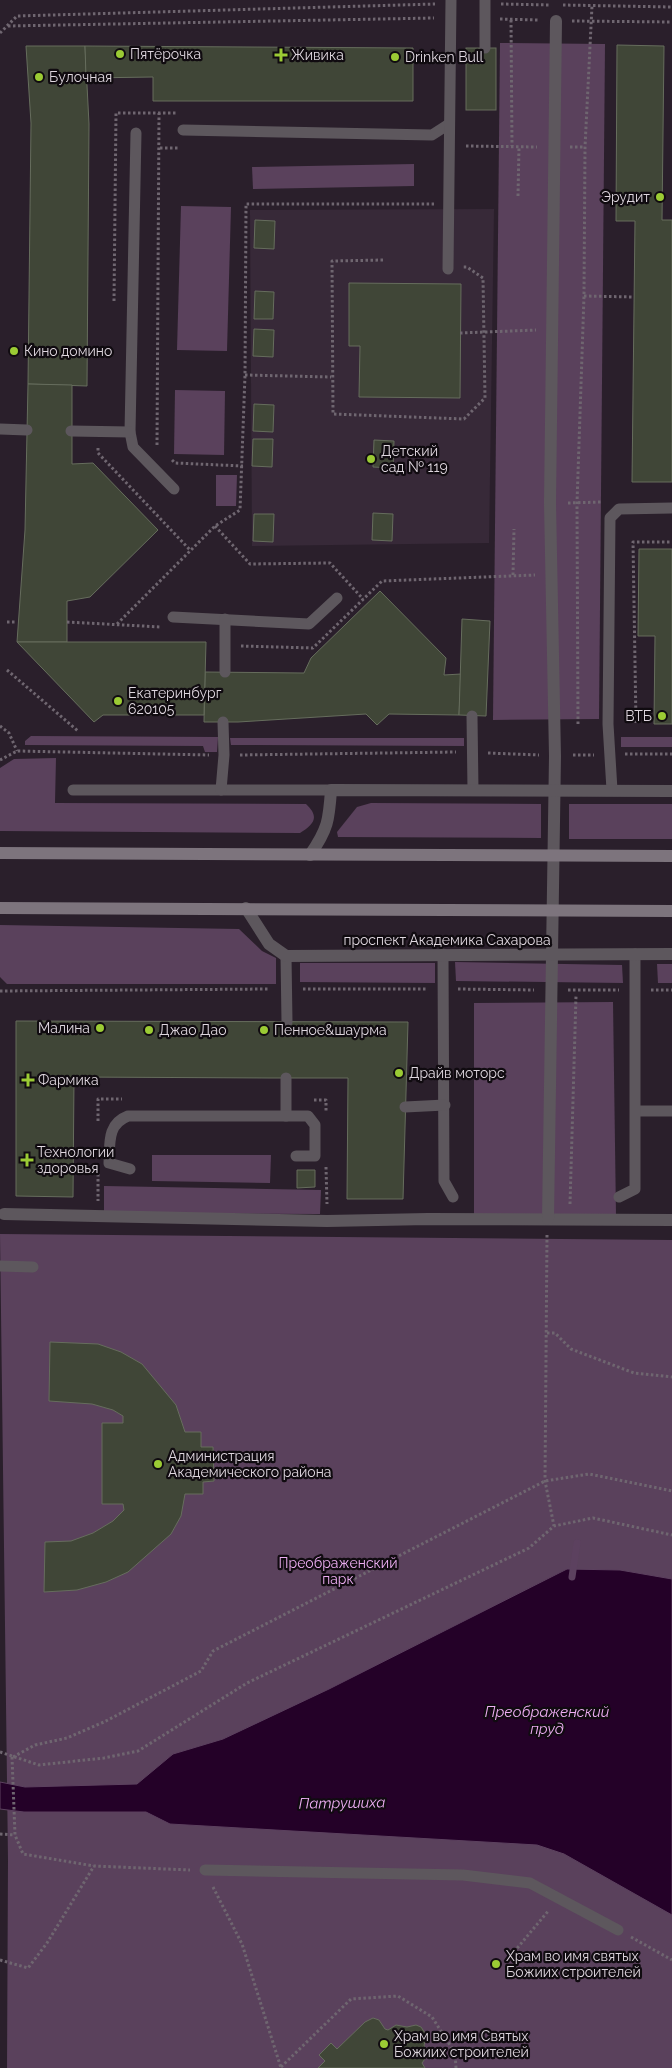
<svg xmlns="http://www.w3.org/2000/svg" width="672" height="2068" viewBox="0 0 672 2068" font-family="Raleway,sans-serif">
<style>
.built{fill:#372938}
.green{fill:#5a415c}
.water{fill:#240128;stroke:#5c415f}
.lines{fill:none;stroke-linecap:round;stroke-linejoin:round}
.stream{stroke:#5c415f;stroke-width:7}
.building{fill:#404637;stroke:#666d5d}
.path{stroke:#6f6670;stroke-width:3;stroke-dasharray:2.5 2.5;stroke-linecap:butt}
.service{stroke:#5d575d;stroke-width:11}
.pedestrian{stroke:#5d575d;stroke-width:12}
.minor{stroke:#5d575d;stroke-width:12}
.secondary{stroke:#7d747d;stroke-width:12}
.poi-dot{fill:#9bcb34;stroke:#100b10;stroke-width:2}
.labels{text-anchor:middle;stroke-width:4.5;stroke-linejoin:round;paint-order:stroke}
.poi-label{font-size:14px;fill:#dfd7df;stroke:#100b10;text-anchor:start}
.street-label{font-size:14px;fill:#dfd7df;stroke:#100b10}
.park-label{font-size:14px;fill:#ecadf1;stroke:#100b10}
.water-label{font-size:15px;font-style:italic;fill:#efaff4;stroke:#100b10}
</style>
<rect width="100%" height="100%" fill="#2a1f2b"/>
<!-- built -->
<path class="built" d="M494 209 489 543 252 546 250 210Z"/>
<!-- green -->
<g class="green">
<path d="M500 43 605 44 599 719 493 720Z"/>
<path d="M414 164V186L253 189 252 167Z"/>
<path d="M181 206 231 207 227 351 177 350Z"/>
<path d="M175 390 225 391 224 455 174 454Z"/>
<path d="M216 475H237L236 506H216Z"/>
<path d="M31 736 218 737 217 752H205L203 746 25 745V741Z"/>
<rect x="621" y="737" width="51" height="10"/>
<path d="M230 738H464V746L231 745Z"/>
<path d="M56 758 55 803 306 804C320 817 314 824 300 833L0 831V768L14 759Z"/>
<path d="M371 803 541 804V838L338 837 337 832 357 807Z"/>
<rect x="569" y="804" width="103" height="35"/>
<path d="M0 925 239 929 262 951 276 958V984H7L0 977Z"/>
<path d="M455 962 622 965 623 983 456 981Z"/>
<path d="M300 963H435V983L300 982Z"/>
<path d="M657 964H672V983H658Z"/>
<path d="M613 1002 616 1215 474 1214V1003Z"/>
<path d="M152 1155H271L270 1183 152 1181Z"/>
<path d="M104 1186 321 1190 320 1214 104 1213Z"/>
<path d="M0 1234 672 1240V2068H7L8 1860Z"/>
</g>
<!-- water -->
<path class="water" d="M567 1569 620 1570 672 1579V1915L564 1854 537 1845 170 1824 146 1812H24L0 1809V1782L25 1787 137 1784 173 1754 223 1739 329 1689Z"/>
<g class="lines">
<!-- stream -->
<path class="stream" d="M572 1577 577 1543"/>
</g>
<!-- building -->
<g class="building">
<path d="M617 45 664 46 662 220H672V482H632L635 221H616Z"/>
<path d="M26 46H85L89 124 87 386 28 384 31 123Z"/>
<path d="M85 46 413 48V101H153V77L86 78Z"/>
<rect x="466" y="48" width="30" height="62"/>
<path d="M255 220 275 221 274 249 254 248Z"/>
<path d="M349 283 461 284 460 398 359 397 360 346H349Z"/>
<path d="M255 291 274 292 273 319H254Z"/>
<path d="M254 329 274 330 273 357 253 356Z"/>
<path d="M28 384 72 385V464L93 463 158 530 90 597 67 601V642H17L25 530Z"/>
<path d="M254 404 274 405 273 432 253 431Z"/>
<path d="M253 439H273L272 467 252 466Z"/>
<path d="M374 440 394 441 393 468 373 467Z"/>
<path d="M373 513 393 514 392 541 372 540Z"/>
<path d="M254 514H274L273 542 253 541Z"/>
<path d="M639 549H672V724H654L655 636H638Z"/>
<path d="M380 591 446 658 444 675 461 674 459 715 389 714 377 725 366 714 238 722H204L205 672 304 673 311 658Z"/>
<path d="M462 619 490 621 486 716 459 715Z"/>
<path d="M17 642H206L204 715H103L94 722Z"/>
<path d="M16 1021 408 1022 403 1199H347L348 1078H269L74 1077 73 1197 16 1196Z"/>
<path d="M297 1170H315V1187L297 1188Z"/>
<path d="M50 1342 98 1344 121 1352 142 1364 176 1405 185 1432H201V1447H213L214 1481 203 1482V1494H185L181 1516 171 1534 128 1572 106 1582 77 1590 44 1592 45 1542 71 1541 93 1533 113 1521 124 1510 123 1504H102V1423H123V1416L113 1410 92 1404 49 1401Z"/>
<path d="M373 2018 379 2020 385 2029 388 2030 396 2025 407 2027 416 2025 421 2027 427 2036 424 2045 427 2056 422 2063 425 2068H318L325 2061 319 2055 331 2043 337 2049 365 2022Z"/>
</g>
<g class="lines">
<!-- path -->
<g class="path">
<path d="M501 4 550 5"/>
<path d="M563 5 672 7"/>
<path d="M500 19 539 20"/>
<path d="M511 20 512 146"/>
<path d="M572 21 672 22"/>
<path d="M8 26 434 18"/>
<path d="M0 33 17 16 435 4"/>
<path d="M466 146 537 147"/>
<path d="M570 147H585"/>
<path d="M160 148H179"/>
<path d="M518 196 519 146"/>
<path d="M383 260 332 261 333 414 464 419 485 398 483 278 467 267H463"/>
<path d="M584 296 634 297"/>
<path d="M114 301 116 113H178"/>
<path d="M460 333 536 330"/>
<path d="M245 375 331 377"/>
<path d="M157 445 159 113"/>
<path d="M98 448V453L191 551"/>
<path d="M172 460 175 463 243 466"/>
<path d="M568 503 601 502"/>
<path d="M215 526 250 564 330 563 363 599"/>
<path d="M513 575 514 529"/>
<path d="M7 622H17"/>
<path d="M67 622 161 627"/>
<path d="M117 624 215 526 240 510 245 375 246 204H434"/>
<path d="M241 646 313 648 382 581 535 575"/>
<path d="M7 670 78 731"/>
<path d="M636 723 633 542H672"/>
<path d="M578 724 577 503 584 296 585 147 592 6"/>
<path d="M0 726 9 733 17 751"/>
<path d="M488 753 539 755"/>
<path d="M625 754H672"/>
<path d="M240 755 456 752"/>
<path d="M573 755H594"/>
<path d="M0 760 17 751 209 755"/>
<path d="M303 989H427"/>
<path d="M458 989 534 990"/>
<path d="M568 990H619"/>
<path d="M651 990H672"/>
<path d="M0 991 269 989"/>
<path d="M314 1100H326V1111"/>
<path d="M98 1121V1099H122"/>
<path d="M326 1167 327 1204"/>
<path d="M98 1174V1201"/>
<path d="M570 1204 576 996"/>
<path d="M547 1235 545 1481 554 1526"/>
<path d="M547 1333H555L571 1349 634 1373 672 1377"/>
<path d="M0 1752 39 1765 104 1758 138 1751 247 1683 529 1548 554 1526 593 1518 672 1535"/>
<path d="M12 1757 15 1835 23 1854 94 1866 190 1870"/>
<path d="M13 1757 35 1745 67 1738 104 1722 201 1671 213 1651 545 1481 589 1474 672 1491"/>
<path d="M0 1834 15 1835"/>
<path d="M213 1887 242 1944 281 2068"/>
<path d="M631 1937 672 1960"/>
<path d="M514 1952 549 1910"/>
<path d="M0 1960 28 1968 47 1943 94 1866"/>
<path d="M281 2067 351 1999 398 1996 432 2017 455 2053 456 2068"/>
</g>
<!-- service -->
<g class="service">
<path d="M485 0V48"/>
<path d="M183 130 432 135 449 124"/>
<path d="M136 133 130 432 133 447 174 489"/>
<path d="M448 269 451 0"/>
<path d="M0 429 27 430"/>
<path d="M71 431 130 432"/>
<path d="M173 617 309 624 337 598"/>
<path d="M225 619V672"/>
<path d="M472 716 473 790"/>
<path d="M73 790H331"/>
<path d="M221 790 224 755 223 722"/>
<path d="M612 790 608 724 610 518 619 509 672 508"/>
<path d="M443 954 444 1181 453 1197"/>
<path d="M286 956 287 1022"/>
<path d="M286 1078V1116"/>
<path d="M405 1107 445 1105"/>
<path d="M636 1111H672"/>
<path d="M130 1169 109 1163C110 1143 107 1124 128 1116H308L315 1125V1156H296"/>
<path d="M619 1197 635 1189V954"/>
<path d="M0 1266 33 1267"/>
<path d="M205 1870 463 1875 530 1883 618 1930"/>
</g>
<!-- pedestrian -->
<g class="pedestrian">
<path d="M4 1214 327 1221 428 1219 672 1220"/>
<path d="M548 1219 555 756 550 503 556 21"/>
</g>
<!-- minor -->
<g class="minor">
<path d="M310 855C328 829 329 820 331 790L672 791"/>
<path d="M246 908 269 944 286 956 672 954"/>
</g>
<!-- secondary -->
<g class="secondary">
<path d="M0 853 672 856"/>
<path d="M0 908 672 911"/>
</g>
</g>
<!-- markers -->
<g class="poi-dot">
<circle cx="120" cy="54" r="5"/>
<path d="M278.5 47.5h5v5h5v5h-5v5h-5v-5h-5v-5h5z"/>
<circle cx="395" cy="57" r="5"/>
<circle cx="39" cy="77" r="5"/>
<circle cx="660" cy="197" r="5"/>
<circle cx="14" cy="351" r="5"/>
<circle cx="371" cy="459" r="5"/>
<circle cx="118" cy="701" r="5"/>
<circle cx="662" cy="716" r="5"/>
<circle cx="100" cy="1028" r="5"/>
<circle cx="149" cy="1030" r="5"/>
<circle cx="264" cy="1030" r="5"/>
<circle cx="399" cy="1073" r="5"/>
<path d="M25.5 1072.5h5v5h5v5h-5v5h-5v-5h-5v-5h5z"/>
<path d="M24.5 1152.5h5v5h5v5h-5v5h-5v-5h-5v-5h5z"/>
<circle cx="158" cy="1464" r="5"/>
<circle cx="496" cy="1964" r="5"/>
<circle cx="384" cy="2044" r="5"/>
</g>
<g class="labels">
<!-- poi labels -->
<g class="poi-label">
<text x="130" y="59">Пятёрочка</text>
<text x="291" y="60">Живика</text>
<text x="405" y="62">Drinken Bull</text>
<text x="49" y="82">Булочная</text>
<text x="650" y="202" text-anchor="end">Эрудит</text>
<text x="24" y="356">Кино домино</text>
<text x="381" y="456">Детский<tspan x="381" dy="16">сад № 119</tspan></text>
<text x="128" y="698">Екатеринбург<tspan x="128" dy="16">620105</tspan></text>
<text x="652" y="721" text-anchor="end">ВТБ</text>
<text x="90" y="1033" text-anchor="end">Малина</text>
<text x="159" y="1035">Джао Дао</text>
<text x="274" y="1035">Пенное&amp;шаурма</text>
<text x="409" y="1078">Драйв моторс</text>
<text x="38" y="1085">Фармика</text>
<text x="37" y="1157">Технологии<tspan x="37" dy="16">здоровья</tspan></text>
<text x="168" y="1461">Администрация<tspan x="168" dy="16">Академического района</tspan></text>
<text x="506" y="1961">Храм во имя святых<tspan x="506" dy="16">Божиих строителей</tspan></text>
<text x="394" y="2041">Храм во имя Святых<tspan x="394" dy="16">Божиих строителей</tspan></text>
</g>
<!-- street labels -->
<g class="street-label">
<text x="447" y="945">проспект Академика Сахарова</text>
</g>
<!-- park labels -->
<g class="park-label">
<text x="338" y="1568">Преображенский<tspan x="338" dy="16">парк</tspan></text>
</g>
<!-- water labels -->
<g class="water-label">
<text x="547" y="1717">Преображенский<tspan x="547" dy="17">пруд</tspan></text>
<text transform="translate(342 1803) rotate(-1)" y="5">Патрушиха</text>
</g>
</g>
</svg>
